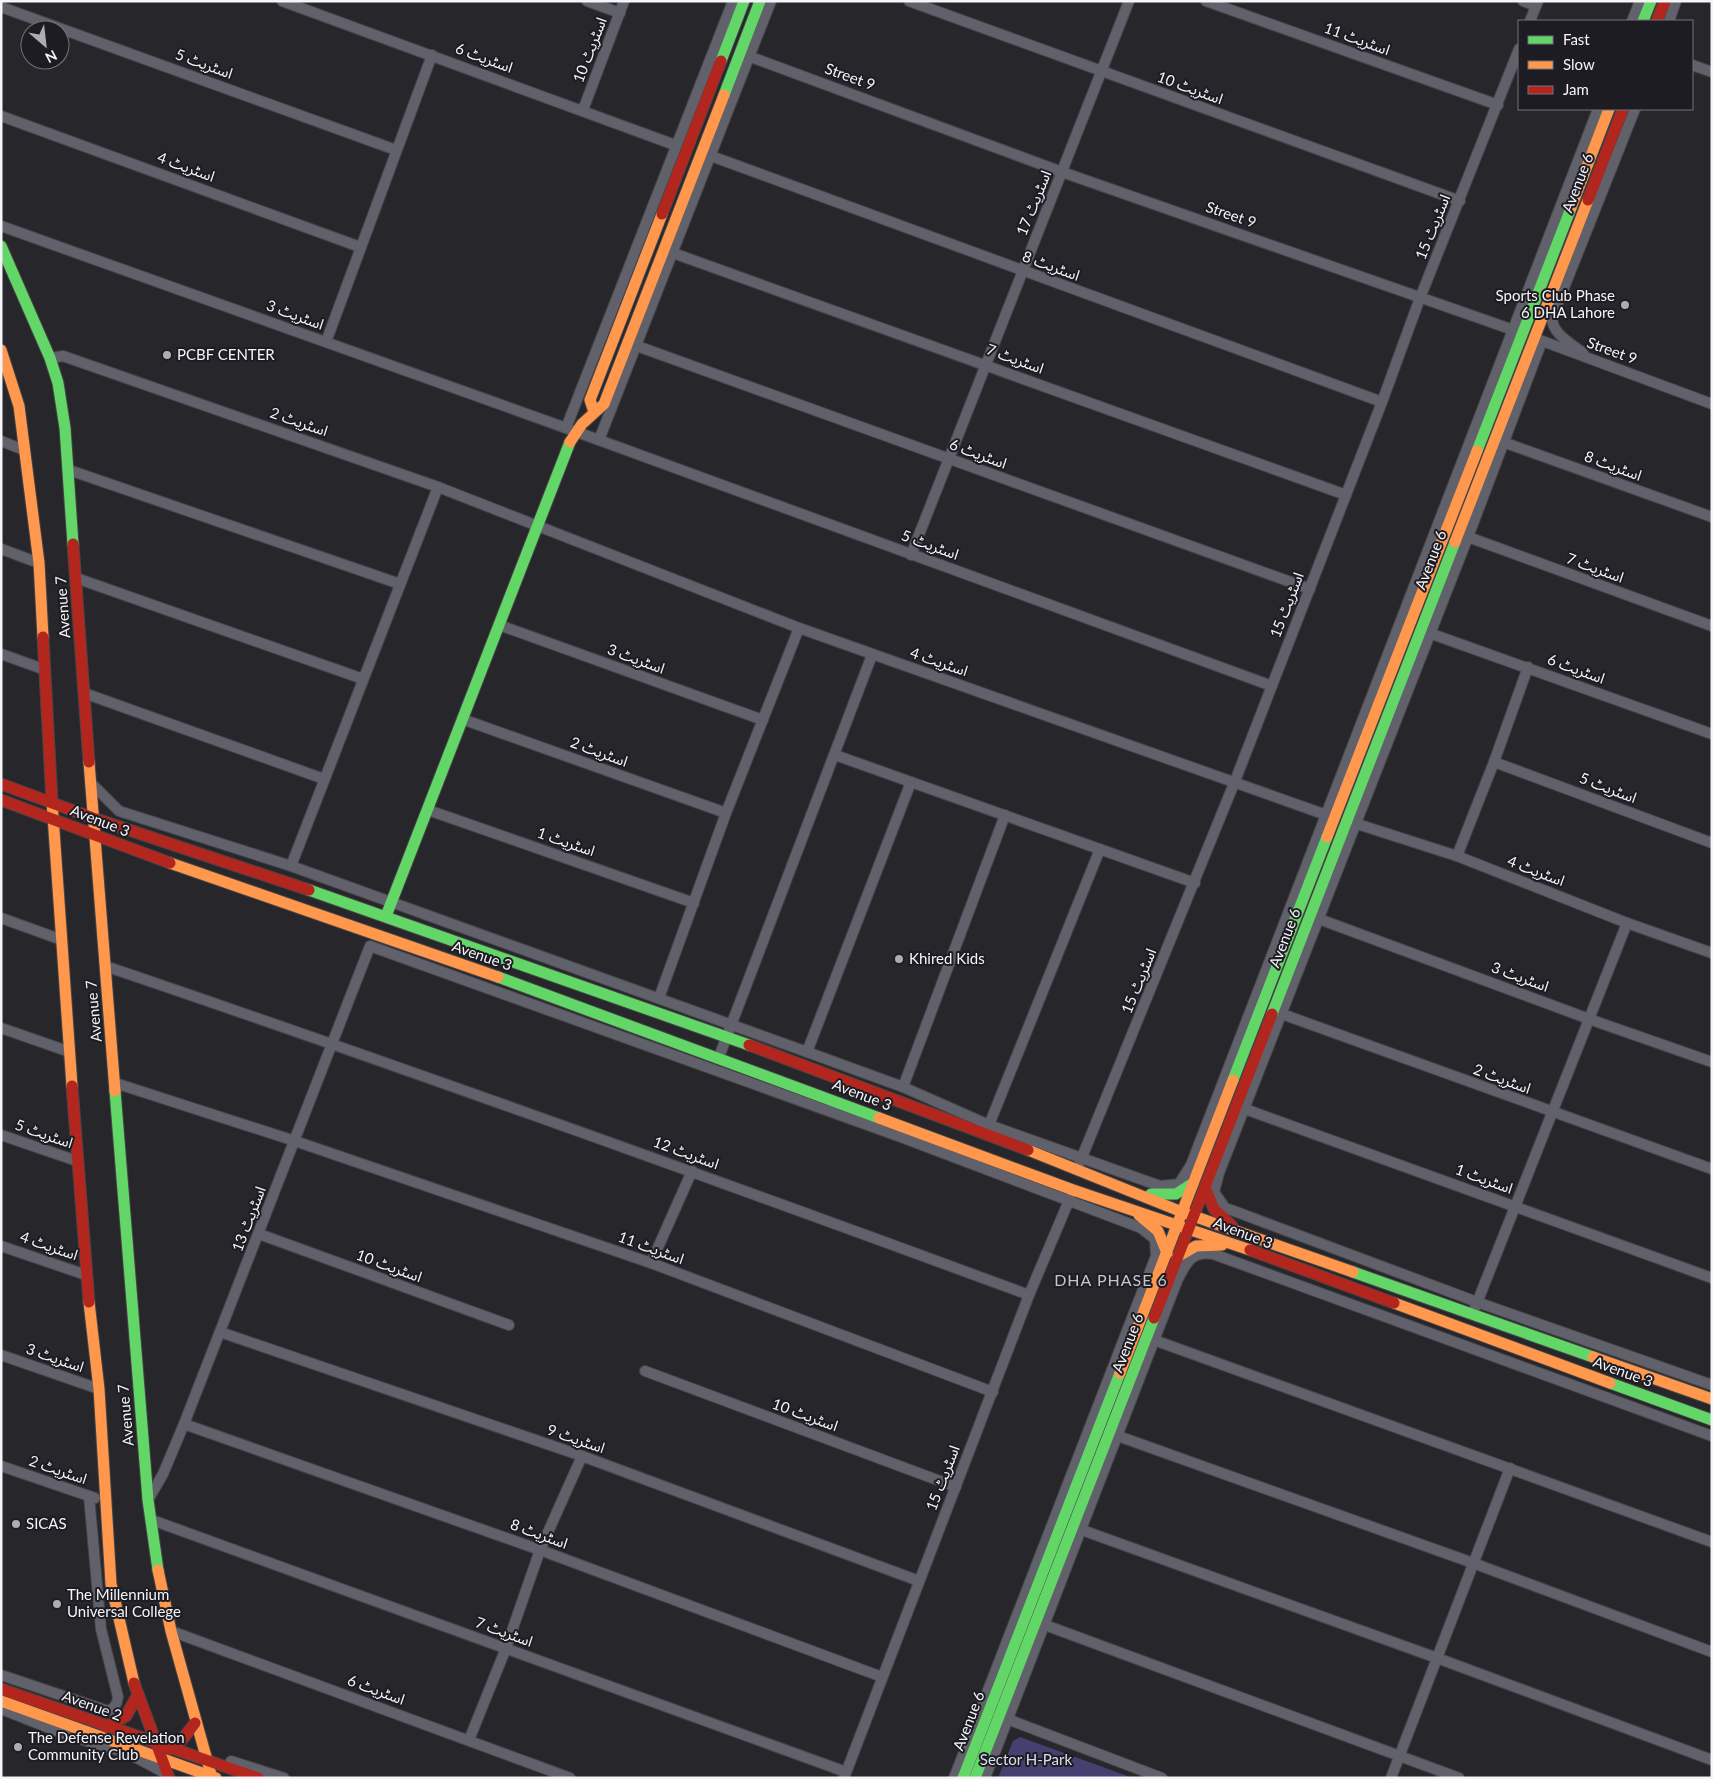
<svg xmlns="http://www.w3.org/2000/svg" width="1713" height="1779" viewBox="0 0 1713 1779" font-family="Lato,'Noto Sans Arabic',sans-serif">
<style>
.green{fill:#44406f}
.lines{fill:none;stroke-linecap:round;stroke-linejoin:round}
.street-casing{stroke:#454447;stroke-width:12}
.fast-casing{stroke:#454447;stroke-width:13}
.slow-casing{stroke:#454447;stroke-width:13}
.jam-casing{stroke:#454447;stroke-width:13}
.street{stroke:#61616b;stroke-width:10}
.fast{stroke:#63d668;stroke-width:11}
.slow{stroke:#ff974d;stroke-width:11}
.jam{stroke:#b3261e;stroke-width:11}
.poi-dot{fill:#acacb1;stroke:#1c1c22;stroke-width:2}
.labels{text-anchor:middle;stroke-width:4;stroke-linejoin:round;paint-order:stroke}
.street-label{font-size:15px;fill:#f4f4f9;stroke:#1c1c22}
.poi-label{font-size:15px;fill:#f4f4f9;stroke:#1c1c22;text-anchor:start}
.park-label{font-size:15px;fill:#ddddf2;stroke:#1c1c22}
.neighbourhood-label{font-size:16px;letter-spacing:1px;fill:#c5c5cd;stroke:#1c1c22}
</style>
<rect width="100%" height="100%" fill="#27262b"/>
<!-- green -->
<path class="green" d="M1020 1737 1133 1778H998L1013 1741Z"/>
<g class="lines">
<!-- street casing -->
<g class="street-casing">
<g id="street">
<path d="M282 1 675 145"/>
<path d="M587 1 620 13"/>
<path d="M909 1 1460 201"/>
<path d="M1206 1 1498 105"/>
<path d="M1523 1 1536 6"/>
<path d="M1 7 396 150"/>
<path d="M1530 21 1538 1"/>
<path d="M1632 21 1640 1"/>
<path d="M1669 21 1676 1"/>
<path d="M740 53 1062 172 1519 332"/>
<path d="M1692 65 1712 72"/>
<path d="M583 110 624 1"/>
<path d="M1 116 360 247"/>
<path d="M711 156 1382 402"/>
<path d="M1 226 566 428 1272 686"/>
<path d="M673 253 1346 495"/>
<path d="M1537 339 1712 404"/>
<path d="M1542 341 1468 537 1219 1173 1214 1192 1225 1208 1234 1211 1477 1302 1712 1385"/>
<path d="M326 342 432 55"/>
<path d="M637 346 1310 589"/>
<path d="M1583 353C1572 344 1552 334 1552 318L1635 109"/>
<path d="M50 358 63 356 438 487 799 628 1332 817"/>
<path d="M566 428 733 1"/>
<path d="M599 440 771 1"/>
<path d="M1 441 24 450"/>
<path d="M1503 442 1712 517"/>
<path d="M69 470 400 584"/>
<path d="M1468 537 1712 626"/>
<path d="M1 549 39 563"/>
<path d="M911 555 1129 1"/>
<path d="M76 578 363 679"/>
<path d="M499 625 763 720"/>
<path d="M1429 633 1712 734"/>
<path d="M1 654 43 669"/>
<path d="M84 693 324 779"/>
<path d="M462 719 726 813"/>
<path d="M835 755 1195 883"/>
<path d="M1494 762 1712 843"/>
<path d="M90 782 119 811 291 866 807 1052 903 1087 989 1125 1160 1186 1179 1184 1191 1165 1598 109"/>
<path d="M428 810 694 903"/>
<path d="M1351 822 1457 856 1627 923 1712 953"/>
<path d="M1457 856 1494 762 1528 667"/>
<path d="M291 866 438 487"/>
<path d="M1 918 62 940"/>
<path d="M1319 919 1589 1019 1712 1062"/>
<path d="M105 966C415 1071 722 1182 1029 1295"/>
<path d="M659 998 726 813 799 628"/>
<path d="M1282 1014 1712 1169"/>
<path d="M1 1028 70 1052"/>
<path d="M807 1052 911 782"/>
<path d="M719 1057 872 655"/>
<path d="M115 1083 295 1141 651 1263 993 1392"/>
<path d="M903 1087 1005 815"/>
<path d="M1245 1109 1712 1278"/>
<path d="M989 1125 1100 849"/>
<path d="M1 1135 77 1161"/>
<path d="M1080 1162 1235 781 1382 402 1420 298 1519 49"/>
<path d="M259 1234 509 1325"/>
<path d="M1 1246 86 1275"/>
<path d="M651 1263 692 1171"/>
<path d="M1475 1308 1627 923"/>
<path d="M220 1332 582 1456 919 1581"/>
<path d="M1154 1340 1712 1542"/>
<path d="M1 1355 99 1389"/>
<path d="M645 1371 956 1487"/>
<path d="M184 1424 540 1550 882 1677"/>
<path d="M1118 1436 1473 1563 1712 1652"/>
<path d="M1 1466 95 1498"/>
<path d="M148 1500 163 1474 184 1424 370 946 901 1137 1141 1228 1155 1239 1156 1256 954 1778"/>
<path d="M152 1520 846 1772"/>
<path d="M1082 1530 1437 1658 1712 1760"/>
<path d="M1045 1625 1459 1778"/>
<path d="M171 1631 570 1778"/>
<path d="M1 1675 108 1711C115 1708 117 1704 118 1697L101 1629 89 1496"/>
<path d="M1 1709 67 1735 120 1751"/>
<path d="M1007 1719 1162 1778"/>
<path d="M469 1740 506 1648 540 1550 582 1456"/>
<path d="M133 1756 167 1774"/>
<path d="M231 1761 284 1778"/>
<path d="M844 1778 1029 1295 1070 1198"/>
<path d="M985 1778 1177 1281C1186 1262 1193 1249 1216 1255L1712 1436"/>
<path d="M1391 1778 1510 1468"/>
</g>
</g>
<!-- fast casing -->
<g class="fast-casing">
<g id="fast">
<path d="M1643 21 1651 1"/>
<path d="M721 61 744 1"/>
<path d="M724 95 760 1"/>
<path d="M1 246 50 358 58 383 65 428 73 544"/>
<path d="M1477 451 1571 208"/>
<path d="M309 890 749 1045"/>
<path d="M386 916 570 442"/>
<path d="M498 977 879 1118"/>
<path d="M1272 1014 1455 542"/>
<path d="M1233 1080 1327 837"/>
<path d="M115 1091 148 1500 158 1570"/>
<path d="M1151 1194H1176L1193 1183"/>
<path d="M1353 1272 1593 1357"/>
<path d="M1610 1383 1712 1420"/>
<path d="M963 1778 1120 1373"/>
<path d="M975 1778 1154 1318"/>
</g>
</g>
<!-- slow casing -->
<g class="slow-casing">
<g id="slow">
<path d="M1571 208 1609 109"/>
<path d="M1 350 19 406 39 563 43 637"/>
<path d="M594 412 590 400 662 214"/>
<path d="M570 442 582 424 604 404 724 95"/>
<path d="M1455 542 1588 200"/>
<path d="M89 762 115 1091"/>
<path d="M52 802 72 1086"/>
<path d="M1327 837 1477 451"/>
<path d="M170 863 498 977"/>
<path d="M879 1118 1073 1190 1250 1250"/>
<path d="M1028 1150 1182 1212 1353 1272"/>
<path d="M1139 1215 1158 1231 1167 1253"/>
<path d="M1177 1257 1196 1246 1222 1245"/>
<path d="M89 1302 99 1389 111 1584 134 1683"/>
<path d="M1394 1303 1610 1383"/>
<path d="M1593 1357 1712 1399"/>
<path d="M1120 1373 1233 1080"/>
<path d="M158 1570 171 1631 212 1778"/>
<path d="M1 1701 216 1778"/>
</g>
</g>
<!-- jam casing -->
<g class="jam-casing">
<g id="jam">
<path d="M1657 21 1665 1"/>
<path d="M1588 200 1623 109"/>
<path d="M662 214 721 61"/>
<path d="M73 544 89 762"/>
<path d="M43 637 52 802"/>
<path d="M1 784 93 818 309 890"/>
<path d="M1 800 170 863"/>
<path d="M749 1045 1028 1150"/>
<path d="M72 1086 89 1302"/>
<path d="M1205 1187 1214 1209 1232 1226"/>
<path d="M1250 1250 1394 1303"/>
<path d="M1154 1318 1272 1014"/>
<path d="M134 1683 169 1778"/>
<path d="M1 1689 258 1778"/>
<path d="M106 1727 126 1716 137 1696"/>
<path d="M170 1749 181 1741 195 1723"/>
</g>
</g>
<!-- street -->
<use href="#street" class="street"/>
<!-- fast -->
<use href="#fast" class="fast"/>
<!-- slow -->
<use href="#slow" class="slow"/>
<!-- jam -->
<use href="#jam" class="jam"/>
</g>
<!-- markers -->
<g class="poi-dot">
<circle cx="1625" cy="305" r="5"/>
<circle cx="167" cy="355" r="5"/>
<circle cx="899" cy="959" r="5"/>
<circle cx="16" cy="1524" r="5"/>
<circle cx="57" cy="1604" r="5"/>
<circle cx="18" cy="1747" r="5"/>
</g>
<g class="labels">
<!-- street labels -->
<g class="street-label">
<text transform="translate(1357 39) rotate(20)" y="5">اسٹریٹ 11</text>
<text transform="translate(590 50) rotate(-69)" y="5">اسٹریٹ 10</text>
<text transform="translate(484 58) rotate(20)" y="5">اسٹریٹ 6</text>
<text transform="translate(204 64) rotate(20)" y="5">اسٹریٹ 5</text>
<text transform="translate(850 77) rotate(20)" y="5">Street 9</text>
<text transform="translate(1190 88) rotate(20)" y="5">اسٹریٹ 10</text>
<text transform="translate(186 167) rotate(20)" y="5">اسٹریٹ 4</text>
<text transform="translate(1578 183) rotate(-69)" y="5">Avenue 6</text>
<text transform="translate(1034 203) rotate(-68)" y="5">اسٹریٹ 17</text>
<text transform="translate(1231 215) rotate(19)" y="5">Street 9</text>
<text transform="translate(1433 227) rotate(-68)" y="5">اسٹریٹ 15</text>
<text transform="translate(1051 266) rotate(20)" y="5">اسٹریٹ 8</text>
<text transform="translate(295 315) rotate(20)" y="5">اسٹریٹ 3</text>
<text transform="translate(1612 351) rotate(20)" y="5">Street 9</text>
<text transform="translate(1015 359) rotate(20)" y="5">اسٹریٹ 7</text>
<text transform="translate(299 422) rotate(19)" y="5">اسٹریٹ 2</text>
<text transform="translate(978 454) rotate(20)" y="5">اسٹریٹ 6</text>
<text transform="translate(1613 466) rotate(20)" y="5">اسٹریٹ 8</text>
<text transform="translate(930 545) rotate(20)" y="5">اسٹریٹ 5</text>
<text transform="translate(1431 560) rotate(-69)" y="5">Avenue 6</text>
<text transform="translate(1595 568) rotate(20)" y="5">اسٹریٹ 7</text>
<text transform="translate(1287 605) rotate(-69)" y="5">اسٹریٹ 15</text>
<text transform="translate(63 607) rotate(-94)" y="5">Avenue 7</text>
<text transform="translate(636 659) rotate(20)" y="5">اسٹریٹ 3</text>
<text transform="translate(939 662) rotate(19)" y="5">اسٹریٹ 4</text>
<text transform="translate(1576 669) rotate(20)" y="5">اسٹریٹ 6</text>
<text transform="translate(599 752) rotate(20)" y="5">اسٹریٹ 2</text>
<text transform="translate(1608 788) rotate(21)" y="5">اسٹریٹ 5</text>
<text transform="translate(100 821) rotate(21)" y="5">Avenue 3</text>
<text transform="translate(566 842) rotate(19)" y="5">اسٹریٹ 1</text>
<text transform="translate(1536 871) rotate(21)" y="5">اسٹریٹ 4</text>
<text transform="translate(1285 938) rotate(-69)" y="5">Avenue 6</text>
<text transform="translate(482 956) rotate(19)" y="5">Avenue 3</text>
<text transform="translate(1520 977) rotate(20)" y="5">اسٹریٹ 3</text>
<text transform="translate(1139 981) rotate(-68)" y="5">اسٹریٹ 15</text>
<text transform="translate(94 1011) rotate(-95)" y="5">Avenue 7</text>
<text transform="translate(1502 1079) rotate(20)" y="5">اسٹریٹ 2</text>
<text transform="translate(862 1095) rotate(21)" y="5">Avenue 3</text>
<text transform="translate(44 1134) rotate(19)" y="5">اسٹریٹ 5</text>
<text transform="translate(686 1153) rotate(20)" y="5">اسٹریٹ 12</text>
<text transform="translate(1484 1179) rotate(20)" y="5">اسٹریٹ 1</text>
<text transform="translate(249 1219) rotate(-69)" y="5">اسٹریٹ 13</text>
<text transform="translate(1243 1233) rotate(21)" y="5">Avenue 3</text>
<text transform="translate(49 1246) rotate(19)" y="5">اسٹریٹ 4</text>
<text transform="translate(651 1248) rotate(20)" y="5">اسٹریٹ 11</text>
<text transform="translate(389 1266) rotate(20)" y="5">اسٹریٹ 10</text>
<text transform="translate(1128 1343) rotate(-69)" y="5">Avenue 6</text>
<text transform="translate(55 1358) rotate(19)" y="5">اسٹریٹ 3</text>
<text transform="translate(1623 1372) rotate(20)" y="5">Avenue 3</text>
<text transform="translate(126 1415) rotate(-95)" y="5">Avenue 7</text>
<text transform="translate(805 1415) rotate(20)" y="5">اسٹریٹ 10</text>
<text transform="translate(576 1439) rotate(19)" y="5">اسٹریٹ 9</text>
<text transform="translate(58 1470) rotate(19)" y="5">اسٹریٹ 2</text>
<text transform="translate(943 1478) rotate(-69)" y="5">اسٹریٹ 15</text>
<text transform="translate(539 1534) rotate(20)" y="5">اسٹریٹ 8</text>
<text transform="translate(504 1632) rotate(20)" y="5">اسٹریٹ 7</text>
<text transform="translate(376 1690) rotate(20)" y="5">اسٹریٹ 6</text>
<text transform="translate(92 1706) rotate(20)" y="5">Avenue 2</text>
<text transform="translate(969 1721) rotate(-69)" y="5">Avenue 6</text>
</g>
<!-- poi labels -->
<g class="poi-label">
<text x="1615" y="301" text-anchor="end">Sports Club Phase<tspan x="1615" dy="17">6 DHA Lahore</tspan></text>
<text x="177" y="360">PCBF CENTER</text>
<text x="909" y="964">Khired Kids</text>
<text x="26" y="1529">SICAS</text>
<text x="67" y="1600">The Millennium<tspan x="67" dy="17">Universal College</tspan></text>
<text x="28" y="1743">The Defense Revelation<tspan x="28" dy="17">Community Club</tspan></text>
</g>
<!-- park labels -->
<g class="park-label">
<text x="1026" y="1765">Sector H-Park</text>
</g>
<!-- neighbourhood labels -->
<g class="neighbourhood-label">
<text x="1111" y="1286">DHA PHASE 6</text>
</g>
</g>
<!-- border -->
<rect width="1713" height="1779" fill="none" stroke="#f4f4f9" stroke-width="5"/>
<!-- legend -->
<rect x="1518" y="20" width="175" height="90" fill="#1c1c22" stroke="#727278"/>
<rect x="1528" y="36" width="25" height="8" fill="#63d668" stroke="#727278"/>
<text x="1563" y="45" font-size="15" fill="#f4f4f9">Fast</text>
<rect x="1528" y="61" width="25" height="8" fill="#ff974d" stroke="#727278"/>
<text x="1563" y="70" font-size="15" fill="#f4f4f9">Slow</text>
<rect x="1528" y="86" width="25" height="8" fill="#b3261e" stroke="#727278"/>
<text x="1563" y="95" font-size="15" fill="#f4f4f9">Jam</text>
<!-- north arrow -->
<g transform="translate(45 45) rotate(152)"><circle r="24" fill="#1c1c22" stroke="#727278"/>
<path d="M0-4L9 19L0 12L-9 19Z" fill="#acacb1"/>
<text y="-8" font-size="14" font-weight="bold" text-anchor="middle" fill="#f4f4f9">N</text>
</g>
</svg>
